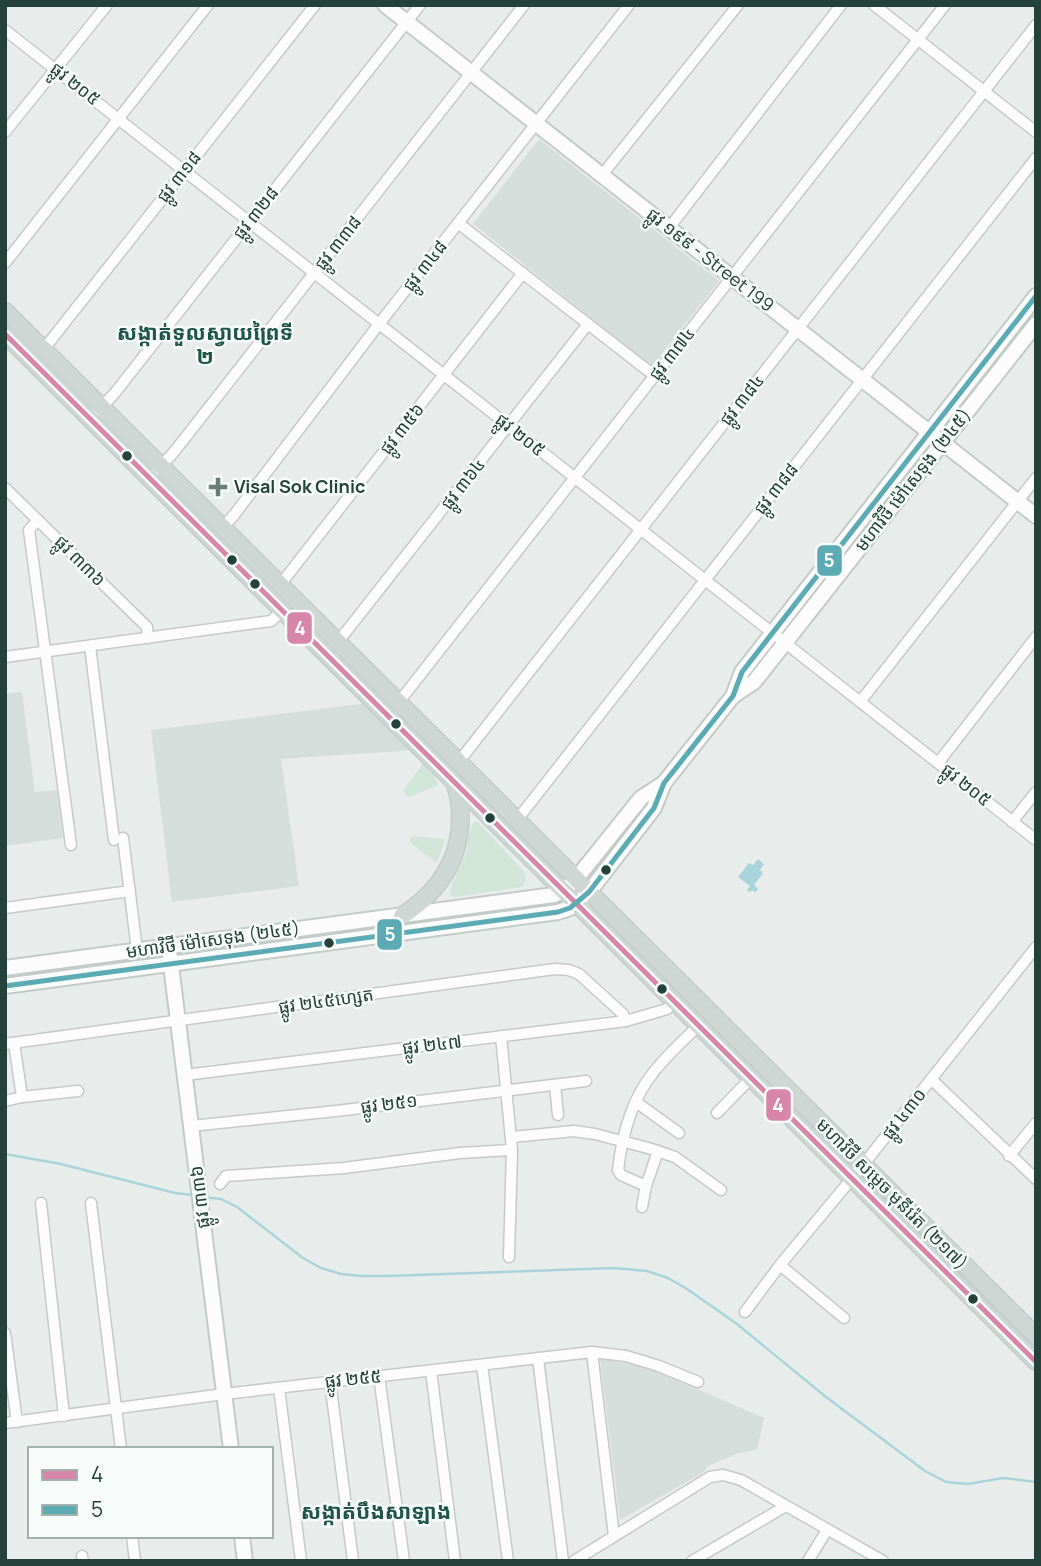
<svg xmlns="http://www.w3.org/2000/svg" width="1041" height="1566" viewBox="0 0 1041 1566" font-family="Manrope,'Noto Sans Khmer',sans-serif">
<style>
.built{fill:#d6dedb}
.green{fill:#d1e6d8}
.water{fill:#a9d4db}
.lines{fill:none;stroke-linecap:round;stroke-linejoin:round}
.stream{stroke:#a9d4db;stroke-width:2.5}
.street-casing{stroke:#c5cac8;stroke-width:13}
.secondary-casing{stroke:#c3cbc8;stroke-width:18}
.primary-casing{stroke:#c3ccc9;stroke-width:19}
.street{stroke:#fcfcfc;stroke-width:10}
.secondary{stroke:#fcfcfc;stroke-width:14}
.primary{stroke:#cfd7d5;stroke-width:16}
.bus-1-casing{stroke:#f7fbf9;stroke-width:10}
.bus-2-casing{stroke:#f7fbf9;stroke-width:10}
.bus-1{stroke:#d786a9;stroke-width:5}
.bus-2{stroke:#5baab4;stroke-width:5}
.bus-dot{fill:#24423a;stroke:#f7fbf9;stroke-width:2.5}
.poi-dot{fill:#697e78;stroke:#f7fbf9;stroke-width:2.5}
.labels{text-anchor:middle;stroke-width:5;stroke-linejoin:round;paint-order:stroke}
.street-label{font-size:18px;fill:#24423a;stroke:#f7fbf9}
.poi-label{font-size:18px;font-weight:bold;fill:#24423a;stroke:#f7fbf9;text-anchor:start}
.quarter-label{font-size:21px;font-weight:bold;fill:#1f5548;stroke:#f7fbf9}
.line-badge{stroke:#f7fbf9;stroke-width:2.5}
.badge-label{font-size:19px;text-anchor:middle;font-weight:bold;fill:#fff}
</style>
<rect width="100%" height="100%" fill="#e8edeb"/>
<!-- built -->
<g class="built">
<path d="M539 139 719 281 652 366 473 224Z"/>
<path d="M22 692 35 792 57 790 63 838 5 846V694Z"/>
<path d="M368 703 415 750 281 759 299 886 172 902 151 730Z"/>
<path d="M600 1359 642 1366 674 1379 764 1418 757 1450 739 1453 708 1466 704 1472 620 1520Z"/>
</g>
<!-- green -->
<g class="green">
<path d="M423 764 433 774 438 785 410 797 406 796 403 791 404 789Z"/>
<path d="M474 822H478L524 872 526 880 522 887 455 897 450 895C451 880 463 865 467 850 469 840 468 830 474 822Z"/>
<path d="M414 836 445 839 443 847 436 863 410 842V838Z"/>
</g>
<!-- water -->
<path class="water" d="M758 859 764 864 760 870 763 873 754 885 758 889 755 893 754 891H750V893L747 890 750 886 738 877 749 863 753 865Z"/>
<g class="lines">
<!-- stream -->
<g class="stream">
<path d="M5 1154 61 1164 175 1193 193 1195"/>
<path d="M203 1197 221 1199 237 1207 303 1258 321 1268 341 1274 362 1276H388L613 1268 647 1271 668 1278 687 1289 737 1324 826 1397 925 1471 946 1482 968 1484 1003 1478 1036 1482"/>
</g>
<!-- street casing -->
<g class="street-casing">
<g id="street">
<path d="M874 5 1036 132"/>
<path d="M5 30 1036 840"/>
<path d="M5 132 107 5"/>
<path d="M602 175 738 5"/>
<path d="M458 223 655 376"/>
<path d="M669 228 841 5"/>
<path d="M5 263 208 5"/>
<path d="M44 349 315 5"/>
<path d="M98 411 114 394 420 5"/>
<path d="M157 470 174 452 524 5"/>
<path d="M5 488 147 627 148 638"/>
<path d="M38 520 29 530 71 845"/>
<path d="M223 527 234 515 379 324 629 5"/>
<path d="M280 585 523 273"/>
<path d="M338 642 588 324"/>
<path d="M90 646 114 840"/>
<path d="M5 657 271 621 283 610"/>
<path d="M399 702 945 5"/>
<path d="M860 702 1036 478"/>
<path d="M938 763 1036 637"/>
<path d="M457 764 1036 25"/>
<path d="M517 820 1036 158"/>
<path d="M1012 822 1036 792"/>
<path d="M123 838 137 950"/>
<path d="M5 908 130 891"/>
<path d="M501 1036 512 1150 509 1257"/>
<path d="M14 1043 22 1097"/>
<path d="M5 1044 555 969 569 970 579 974 623 1014 626 1021"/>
<path d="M185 1075 626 1021 667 1009 674 1001"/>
<path d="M931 1079 1036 1179"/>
<path d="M555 1085 558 1115"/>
<path d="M5 1101 22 1097 78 1091"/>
<path d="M636 1102 679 1133"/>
<path d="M717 1113 751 1078"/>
<path d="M191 1126 336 1111 586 1081"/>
<path d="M512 1137 574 1131 595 1134 648 1148 675 1157 721 1190"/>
<path d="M1009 1156 1036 1123"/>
<path d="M220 1184 226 1176 344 1168 460 1153 512 1150"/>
<path d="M646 1186 658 1151"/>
<path d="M41 1203 64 1416"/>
<path d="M91 1203 121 1449"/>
<path d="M642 1207 646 1186 621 1175 618 1170C622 1136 631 1100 653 1073 666 1056 683 1041 699 1025"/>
<path d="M780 1265 844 1318"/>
<path d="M745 1312 780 1265 863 1165 1036 947"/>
<path d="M5 1333 17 1422"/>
<path d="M592 1352 614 1536"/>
<path d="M538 1358 563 1561"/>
<path d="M482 1365 508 1561"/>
<path d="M431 1371 455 1561"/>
<path d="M379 1376 404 1561"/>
<path d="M330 1381 353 1561"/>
<path d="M279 1388 301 1561"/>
<path d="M5 1423 224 1394 592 1352 626 1356 659 1366 698 1382"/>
<path d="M132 1536 135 1561"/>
<path d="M82 1556 83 1561"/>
<path d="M574 1561 710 1477 723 1475 741 1480 883 1561"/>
<path d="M692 1561 786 1506"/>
<path d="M808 1561 827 1530"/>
</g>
</g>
<!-- secondary casing -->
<g class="secondary-casing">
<g id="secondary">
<path d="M385 5 1036 516"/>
<path d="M733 696 754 682 1036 324"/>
<path d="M170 957 231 1449"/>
<path d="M5 968 554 895 564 891 576 879 641 798 664 783"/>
<path d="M5 986 558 912 570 908 589 892 654 808 664 783 733 696 742 672 1036 296"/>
<path d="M242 1536 245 1561"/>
</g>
</g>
<!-- primary casing -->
<g class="primary-casing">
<g id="primary">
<path d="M5 311 1036 1336"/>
<path d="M5 334 1036 1362"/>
<path d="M402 916C440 891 463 857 460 810 460 801 457 792 455 783"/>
</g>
</g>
<!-- street -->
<use href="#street" class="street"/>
<!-- secondary -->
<use href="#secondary" class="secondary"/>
<!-- primary -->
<use href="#primary" class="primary"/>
<!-- bus-1 casing -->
<g class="bus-1-casing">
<path id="bus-1" d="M5 334 1036 1362"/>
</g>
<!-- bus-2 casing -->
<g class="bus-2-casing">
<path id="bus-2" d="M5 986 558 912 570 908 589 892 654 808 664 783 733 696 742 672 1036 296"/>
</g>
<!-- bus-1 -->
<use href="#bus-1" class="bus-1"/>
<!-- bus-2 -->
<use href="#bus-2" class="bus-2"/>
</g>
<!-- markers -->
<g class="bus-dot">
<circle cx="127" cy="456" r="6"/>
<circle cx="232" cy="560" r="6"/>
<circle cx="255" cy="584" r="6"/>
<circle cx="396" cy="724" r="6"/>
<circle cx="490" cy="818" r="6"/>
<circle cx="606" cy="870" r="6"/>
<circle cx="329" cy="943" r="6"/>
<circle cx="662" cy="989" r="6"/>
<circle cx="973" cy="1299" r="6"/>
</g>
<path class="poi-dot" d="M214.5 476.5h7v7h7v7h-7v7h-7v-7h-7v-7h7z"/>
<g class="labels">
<!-- street labels -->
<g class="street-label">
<text transform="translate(75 84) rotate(38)" y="6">ផ្លូវ ២០៥</text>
<text transform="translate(179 177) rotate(-52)" y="6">ផ្លូវ ៣១៨</text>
<text transform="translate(256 213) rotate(-52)" y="6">ផ្លូវ ៣២៨</text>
<text transform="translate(338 243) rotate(-52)" y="6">ផ្លូវ ៣៣៨</text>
<text transform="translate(710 260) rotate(38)" y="6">ផ្លូវ ១៩៩ - Street 199</text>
<text transform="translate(425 266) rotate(-52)" y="6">ផ្លូវ ៣៤៨</text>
<text transform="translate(672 354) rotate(-52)" y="6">ផ្លូវ ៣៧៤</text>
<text transform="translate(742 400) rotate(-52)" y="6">ផ្លូវ ៣៨៤</text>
<text transform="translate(402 429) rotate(-52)" y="6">ផ្លូវ ៣៥៦</text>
<text transform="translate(520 435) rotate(38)" y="6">ផ្លូវ ២០៥</text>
<text transform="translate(913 480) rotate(-52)" y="6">មហាវិថី ម៉ៅសេទុង (២៤៥)</text>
<text transform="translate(463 484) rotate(-52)" y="6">ផ្លូវ ៣៦៤</text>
<text transform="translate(776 489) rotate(-52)" y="6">ផ្លូវ ៣៨៨</text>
<text transform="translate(80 561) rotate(45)" y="6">ផ្លូវ ៣៣៦</text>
<text transform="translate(966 785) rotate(38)" y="6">ផ្លូវ ២០៥</text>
<text transform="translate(213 940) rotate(-8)" y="6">មហាវិថី ម៉ៅសេទុង (២៤៥)</text>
<text transform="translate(326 1001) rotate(-8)" y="6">ផ្លូវ ២៤៥ហ្សេត</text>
<text transform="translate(432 1045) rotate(-7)" y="6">ផ្លូវ ២៤៧</text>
<text transform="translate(389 1104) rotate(-7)" y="6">ផ្លូវ ២៥១</text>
<text transform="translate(904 1114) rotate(-52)" y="6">ផ្លូវ ៤៣០</text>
<text transform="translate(892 1194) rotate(45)" y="6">មហាវិថី សម្តេច មុនីរ៉េត (២១៧)</text>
<text transform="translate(200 1197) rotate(-97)" y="6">ផ្លូវ ៣៣៦</text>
<text transform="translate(353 1379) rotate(-6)" y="6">ផ្លូវ ២៥៥</text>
</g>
<!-- poi labels -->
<g class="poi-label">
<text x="234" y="493">Visal Sok Clinic</text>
</g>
<!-- quarter labels -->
<g class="quarter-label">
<text x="205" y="340">សង្កាត់ទួលស្វាយព្រៃទី<tspan x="205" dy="24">២</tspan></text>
<text x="376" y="1519">សង្កាត់បឹងសាឡាង</text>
</g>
</g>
<g class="line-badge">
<rect x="816" y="544" width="27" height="33" rx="7" fill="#5baab4"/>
<rect x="286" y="611" width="27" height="34" rx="7" fill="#d786a9"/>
<rect x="376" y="918" width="27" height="33" rx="7" fill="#5baab4"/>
<rect x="765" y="1088" width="27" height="34" rx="7" fill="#d786a9"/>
</g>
<g class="badge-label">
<text x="829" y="567">5</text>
<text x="300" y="635">4</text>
<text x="390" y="941">5</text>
<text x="778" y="1112">4</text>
</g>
<!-- border -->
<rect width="1041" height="1566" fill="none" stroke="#24423a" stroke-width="14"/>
<!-- legend -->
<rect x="28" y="1447" width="245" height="91" fill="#f7fbf9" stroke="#a3b1ad" stroke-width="2"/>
<rect x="42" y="1470" width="35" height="10" fill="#d786a9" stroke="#a3b1ad" stroke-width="2"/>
<text x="91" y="1482" font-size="21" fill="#24423a">4</text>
<rect x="42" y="1505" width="35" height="10" fill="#5baab4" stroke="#a3b1ad" stroke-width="2"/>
<text x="91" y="1517" font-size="21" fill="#24423a">5</text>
</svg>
